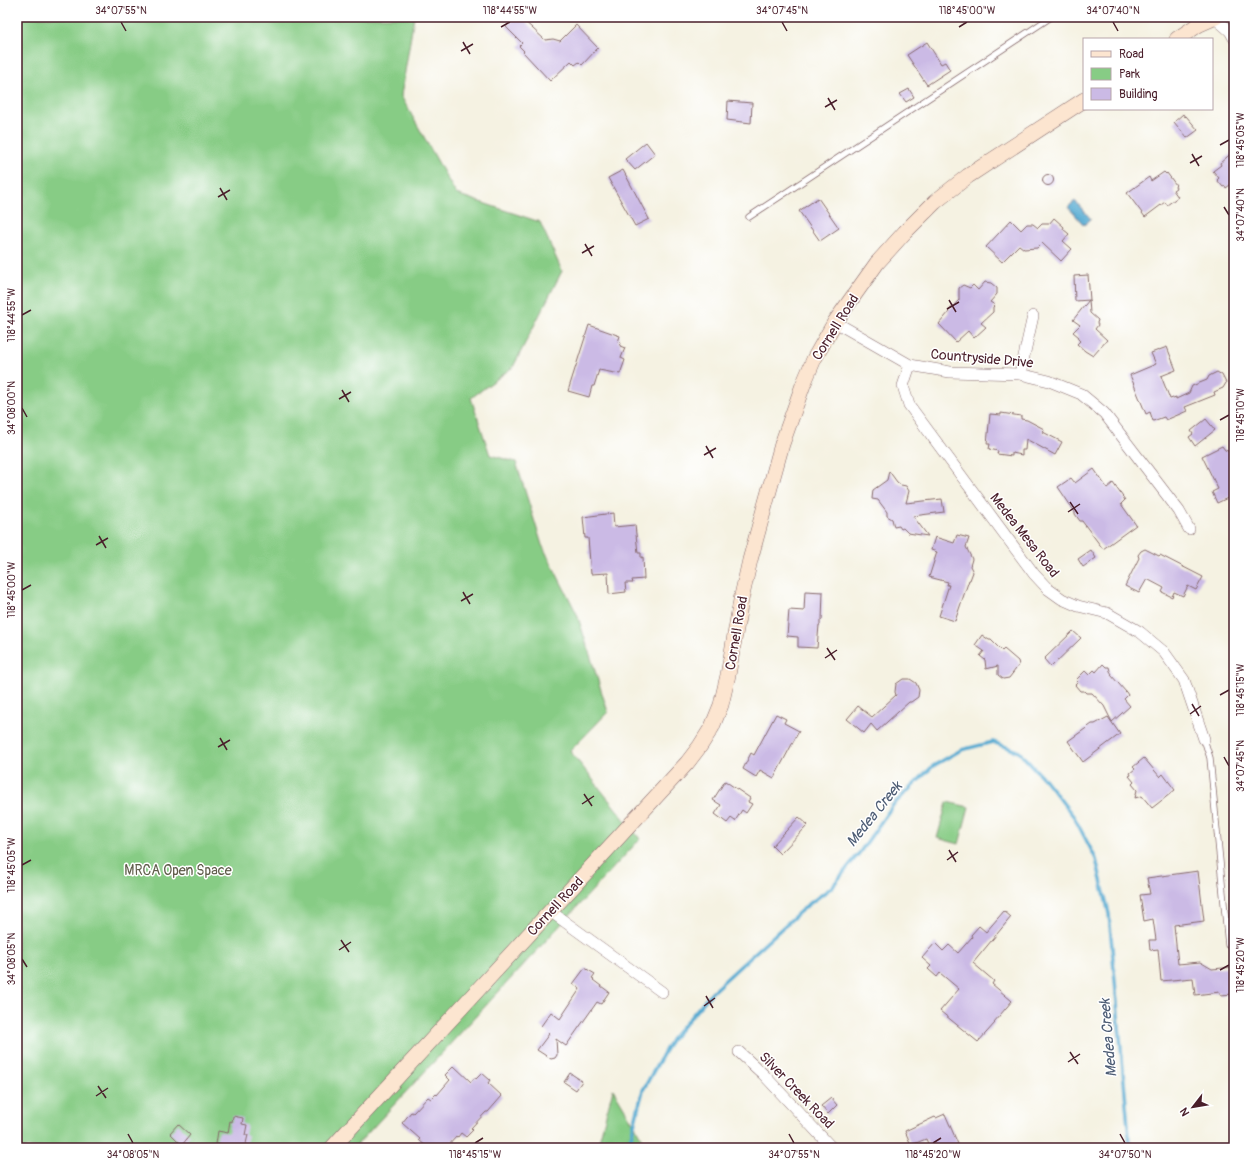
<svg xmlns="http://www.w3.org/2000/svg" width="1251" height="1165" viewBox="0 0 1251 1165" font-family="Pangolin,sans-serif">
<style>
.green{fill:#87cc85;stroke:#687658}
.water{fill:#56abd2;stroke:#50657e}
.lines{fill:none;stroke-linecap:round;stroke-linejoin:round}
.stream{stroke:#56abd2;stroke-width:3.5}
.building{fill:#cbbae5}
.service-casing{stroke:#86696b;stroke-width:7}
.minor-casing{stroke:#86696b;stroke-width:12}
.secondary-casing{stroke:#86696b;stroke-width:16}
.service{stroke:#fff;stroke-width:5.5}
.minor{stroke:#fff;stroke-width:11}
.secondary{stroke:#fce5d0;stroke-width:15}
.ticks{fill:none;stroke:#4a1f2b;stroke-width:1.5}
.labels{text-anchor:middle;stroke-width:3;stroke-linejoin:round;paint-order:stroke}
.street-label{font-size:14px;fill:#4a1f2b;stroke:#fff}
.park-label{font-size:14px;fill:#5f5c4a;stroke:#fff}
.water-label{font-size:15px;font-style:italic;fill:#4f5e76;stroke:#fff}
.neatline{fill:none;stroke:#4a1f2b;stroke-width:1.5}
.ticks-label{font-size:10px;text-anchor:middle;fill:#4a1f2b}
</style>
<rect width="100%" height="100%" fill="#fff"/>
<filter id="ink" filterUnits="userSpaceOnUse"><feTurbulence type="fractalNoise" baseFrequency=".025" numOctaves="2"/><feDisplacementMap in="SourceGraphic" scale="8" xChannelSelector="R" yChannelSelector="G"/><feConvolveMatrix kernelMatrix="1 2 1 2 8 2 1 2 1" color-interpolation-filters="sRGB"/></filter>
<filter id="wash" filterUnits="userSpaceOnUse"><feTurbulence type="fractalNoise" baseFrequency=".012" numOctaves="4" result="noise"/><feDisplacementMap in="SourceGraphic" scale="16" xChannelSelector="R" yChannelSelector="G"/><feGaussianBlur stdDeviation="0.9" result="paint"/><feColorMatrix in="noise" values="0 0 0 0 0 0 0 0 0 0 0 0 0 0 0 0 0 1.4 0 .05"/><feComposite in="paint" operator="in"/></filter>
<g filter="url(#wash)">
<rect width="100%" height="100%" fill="#f5f2e2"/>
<!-- green -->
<g class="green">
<path d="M17 17H414L401 96 456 194 540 222 562 271 513 367 471 398 490 455 516 462 542 545 577 614 608 712 570 751 640 839 354 1148H17Z"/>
<path d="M947 802 969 807 959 844 937 838Z"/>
<path d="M613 1089 648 1148H597Z"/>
</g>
<!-- water -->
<path class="water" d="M1075 201 1091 219 1084 225 1068 207Z"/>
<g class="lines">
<!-- stream -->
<path class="stream" d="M628 1148 643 1090 671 1040 712 992 805 907 832 887 860 852 893 805 933 766 961 750 993 742 1019 752 1045 780 1074 817 1096 859 1109 914 1130 1148"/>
</g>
<g id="blocks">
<!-- building -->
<g class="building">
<path d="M515 17H520L545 40 553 39 560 41 576 25 598 48 597 49 582 65 579 62 575 65 571 61 550 81 523 52 524 51 519 46 522 43 506 27Z"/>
<path d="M927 42 941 64 945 62 950 70 927 85 907 55Z"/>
<path d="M909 89 914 97 906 102 900 94Z"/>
<path d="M728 101 752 103 751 123 727 120Z"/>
<path d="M1183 114 1185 117 1186 116 1198 130 1187 138 1174 122Z"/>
<path d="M646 142 655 154 635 170 625 159Z"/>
<path d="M1234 151V182L1226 188 1225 186 1223 187 1217 180 1219 178 1213 171 1221 165 1220 163Z"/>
<path d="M623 170 649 219 635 226 608 178Z"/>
<path d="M1164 172 1166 174 1167 173 1176 185 1175 186 1176 188 1173 190 1178 197 1167 205 1165 202 1145 217 1127 193 1149 177 1151 181Z"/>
<circle cx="1048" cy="180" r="5.5"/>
<path d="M818 198 839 228 820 241 799 211Z"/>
<path d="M1054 218 1064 227 1063 229 1069 234 1063 241 1072 249 1061 261 1042 243 1037 248 1024 249 1019 245 1002 262 986 247 1011 220 1021 230 1027 224H1033L1038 228 1042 224H1049Z"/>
<path d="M1088 275 1090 300 1075 301 1074 276Z"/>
<path d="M985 282 991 283 997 288V294L990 302 995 305 993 307V312L981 323 986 327 974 338 968 331 956 342 939 324 949 312 948 311 959 300V288L963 285 970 288 973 285 978 290Z"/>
<path d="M1089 300 1090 313 1098 320 1097 323 1098 325 1095 329 1107 340 1093 356 1085 351 1077 344 1080 341 1078 339 1079 337 1073 332 1080 325 1073 320Z"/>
<path d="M589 325 620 336 618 342 621 343 620 346 625 348 621 358 625 360 620 374 599 370 594 386H592L589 397 568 391Z"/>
<path d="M1167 347 1176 370 1161 376 1170 399 1176 397V399L1189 393 1192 386 1207 380 1209 376 1217 372 1222 375 1226 383 1223 388 1214 392 1215 395 1185 407 1187 411 1166 420 1164 417 1153 421 1150 412 1146 414 1130 375 1156 364 1151 353Z"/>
<path d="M1001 413 1021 416V419L1027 420 1044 429 1043 432 1062 442 1055 455 1026 439 1025 450H1022V455L1012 453V456L997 454 998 451 989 449 990 444H987L990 414 1001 415Z"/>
<path d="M1206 419 1215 430 1195 446 1189 437 1193 434 1191 431Z"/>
<path d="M1222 446 1225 450 1230 452 1231 455 1230 466 1234 468V495L1217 503 1212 492 1218 489 1202 456Z"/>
<path d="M1094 469 1107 488 1113 483 1125 500 1121 504 1136 525 1103 549 1082 521H1080L1075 514V512L1058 487 1071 478 1075 483Z"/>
<path d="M889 471 897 482 901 485 906 486 909 491 906 503 942 499 944 512 913 516 928 536 908 533 903 528 901 529 899 526 894 527 892 519 887 516V512L878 500 872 499 873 490 887 480Z"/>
<path d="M613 513 614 527 635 525 638 553H641V558L643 557 644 579 632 580 633 583H625L626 592 609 594 608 573 591 574 588 538H585L583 517Z"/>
<path d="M957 535 969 538 966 547 972 559 970 566 973 572 970 580H969L955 621 939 616 949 585H947L948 582 929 577 937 552 931 550 935 537 954 543Z"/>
<path d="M1145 549 1159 556 1160 555 1203 577 1196 590 1188 586 1183 596 1174 592 1172 597 1162 592 1164 588 1147 579 1139 593 1125 586 1139 558 1138 555 1141 551Z"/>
<path d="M1091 550 1096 558 1083 567 1078 559Z"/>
<path d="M805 591 823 592 822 620H820V625H819L817 648 798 647V637L787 636 789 610 804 611Z"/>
<path d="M1073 631 1081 638 1051 667 1044 659Z"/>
<path d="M982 635 989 640H991L1002 651 1004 649 1018 661 1019 665 1009 678 1003 679 998 675V666L986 669 985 660 980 656 984 651 975 645Z"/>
<path d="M1103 664 1106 667H1109L1110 671 1112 674 1111 675 1126 692 1128 695 1124 699 1130 706 1112 722 1104 706 1092 693H1086L1084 691H1080L1075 685 1078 682 1076 680 1085 671 1089 675 1094 670 1096 672Z"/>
<path d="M903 679H910L916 683 919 690 918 697 911 702H909L877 731 871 724 864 733 847 719 858 706 872 717 896 695 895 692 896 684Z"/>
<path d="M776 714 786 719 784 723 799 731 774 778 760 770 756 777 743 769 751 753 754 755Z"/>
<path d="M1108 717 1120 734 1083 762 1068 741 1092 724H1095Z"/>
<path d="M1144 758 1160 777 1163 774 1175 790 1152 808 1142 796 1135 798 1137 790 1132 784 1134 782 1129 776 1131 775 1130 773 1135 769 1133 767Z"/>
<path d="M725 781 750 798 748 802 752 804 746 813 742 810 735 821 731 818 727 823 715 814 721 805 713 800Z"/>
<path d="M799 817 808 825 780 854 772 846Z"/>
<path d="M1198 871 1204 921 1174 925 1178 964 1200 962 1212 969 1234 967V994L1220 995V992L1195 995 1193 978 1161 981 1158 949 1150 950 1149 940H1156L1153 919 1144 921 1140 895 1150 894 1147 878Z"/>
<path d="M1004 911 1011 917 973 963 994 981 992 984 1012 1001 994 1022 995 1023 978 1042 940 1011 959 989 940 973 937 977 928 969 931 966 922 958 935 943 943 951 949 945 958 953 972 937 971 935 979 926 986 932Z"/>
<path d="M585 968 595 974 592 978 594 979 593 980 609 992 601 1004 597 1002 566 1046 556 1039 557 1055 555 1058 551 1059 537 1050 549 1034 541 1026 551 1012 560 1019 580 989 573 984Z"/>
<path d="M454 1066 471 1082 475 1077 476 1079 482 1073 490 1080 488 1083 502 1096 488 1112H486L471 1128 473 1130 466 1137 461 1133 458 1137 457 1136 446 1148H428L419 1140 420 1139 402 1123 411 1112 413 1113 428 1097 431 1099 436 1094 437 1095 450 1080 445 1075Z"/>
<path d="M570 1073 582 1081 576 1090 564 1082Z"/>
<path d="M831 1098 837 1105 828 1114 821 1106Z"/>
<path d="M945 1114 958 1144 949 1148H930L926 1139 911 1145 905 1131 935 1117 936 1118Z"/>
<path d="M233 1116 243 1118 242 1124 247 1125 245 1135H248L245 1148H225V1146L216 1144 218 1131 228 1133 230 1121 232 1122Z"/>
<path d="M178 1124 190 1135 182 1145 170 1133Z"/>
</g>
</g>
</g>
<g filter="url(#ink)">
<use href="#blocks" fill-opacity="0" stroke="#86696b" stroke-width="1"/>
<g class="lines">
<!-- service casing -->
<g class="service-casing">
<g id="service">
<path d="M749 217 1051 17"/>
<path d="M1204 739 1210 758 1228 945"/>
</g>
</g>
<!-- minor casing -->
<g class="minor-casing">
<g id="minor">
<path d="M1214 17 1230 31 1234 38"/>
<path d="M835 322 910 365 950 372 1020 374 1049 381 1081 394 1104 413 1179 511 1189 529"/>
<path d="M910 365 903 386 909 405 1034 574 1048 589 1062 599 1078 606 1107 613 1140 632 1164 652 1184 680 1204 739"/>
<path d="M1020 374 1033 316"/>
<path d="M550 911 662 992"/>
<path d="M739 1052 763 1074 832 1148"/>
</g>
</g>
<!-- secondary casing -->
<g class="secondary-casing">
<g id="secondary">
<path d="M1177 39 1198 25 1216 17"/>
<path d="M332 1148 687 763 700 746 712 727 721 705 728 675 741 600 750 560 782 444 803 385 814 359 835 322 877 263 905 232 935 202 968 176 1084 100"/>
</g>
</g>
<!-- service -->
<use href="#service" class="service"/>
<!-- minor -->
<use href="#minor" class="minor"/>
<!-- secondary -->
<use href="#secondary" class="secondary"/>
</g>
</g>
<!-- ticks -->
<path class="ticks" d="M121 22 126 31M782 22 787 31M1113 22 1118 31M501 27 510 22M959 27 967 22M463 42 470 54M461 51 473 44M828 98 835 110M825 107 837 100M1220 145 1229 140M1192 154 1199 166M1190 163 1202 156M220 188 227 200M218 197 230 190M1224 207 1229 215M585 244 592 256M582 253 594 246M949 300 956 312M947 309 959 302M22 315 31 310M342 390 349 402M339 399 351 392M22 408 27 417M1220 420 1229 415M706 446 713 458M704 455 716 448M1070 502 1078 514M1068 512 1080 504M99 536 106 548M96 545 108 538M22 590 31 585M463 592 470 604M461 601 473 594M827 648 835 660M825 658 837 650M1220 695 1229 690M1192 704 1199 716M1190 714 1201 706M220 738 227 750M218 747 230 740M1224 757 1229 766M584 794 592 806M582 804 594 796M949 850 956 862M947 860 958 852M22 865 31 860M341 940 349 952M339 950 351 942M22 959 27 967M1220 970 1229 965M706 996 713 1008M704 1006 715 998M1070 1052 1078 1064M1068 1062 1080 1054M98 1086 106 1098M96 1096 108 1088M128 1134 133 1143M789 1134 794 1143M1120 1134 1125 1143M475 1143 483 1138M933 1143 941 1138"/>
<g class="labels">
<!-- street labels -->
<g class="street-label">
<text transform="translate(835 327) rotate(-58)" y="5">Cornell Road</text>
<text transform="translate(982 358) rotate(5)" y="5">Countryside Drive</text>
<text transform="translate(1025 535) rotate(52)" y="5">Medea Mesa Road</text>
<text transform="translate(736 633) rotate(-80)" y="5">Cornell Road</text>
<text transform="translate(555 906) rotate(-47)" y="5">Cornell Road</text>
<text transform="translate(797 1090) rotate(46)" y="5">Silver Creek Road</text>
</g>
<!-- park labels -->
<g class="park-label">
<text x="178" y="875">MRCA Open Space</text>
</g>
<!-- water labels -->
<g class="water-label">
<text transform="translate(874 814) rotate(-51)" y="5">Medea Creek</text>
<text transform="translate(1108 1038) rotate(-95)" y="5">Medea Creek</text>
</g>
</g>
<!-- margin -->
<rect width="1251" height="1165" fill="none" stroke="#fff" stroke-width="44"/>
<!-- legend -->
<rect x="1083" y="38" width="130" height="72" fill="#ffffff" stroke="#b7a5aa"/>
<rect x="1091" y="51" width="20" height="6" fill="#fce5d0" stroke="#b7a5aa"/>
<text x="1119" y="58" font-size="12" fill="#4a1f2b">Road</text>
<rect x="1091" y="68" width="20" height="12" fill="#87cc85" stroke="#b7a5aa"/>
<text x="1119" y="78" font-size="12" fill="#4a1f2b">Park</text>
<rect x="1091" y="88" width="20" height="12" fill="#cbbae5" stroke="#b7a5aa"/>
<text x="1119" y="98" font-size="12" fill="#4a1f2b">Building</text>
<!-- north arrow -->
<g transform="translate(1193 1107) rotate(239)" stroke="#ffffff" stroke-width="3" paint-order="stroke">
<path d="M0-3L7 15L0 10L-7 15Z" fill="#4a1f2b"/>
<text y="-6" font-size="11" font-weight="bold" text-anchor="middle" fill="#4a1f2b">N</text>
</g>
<rect x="22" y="22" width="1207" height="1121" class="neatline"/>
<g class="ticks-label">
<text x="121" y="14">34°07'55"N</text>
<text x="510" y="14">118°44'55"W</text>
<text x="782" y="14">34°07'45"N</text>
<text x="967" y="14">118°45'00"W</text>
<text x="1113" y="14">34°07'40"N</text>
<text transform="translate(1240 140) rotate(-90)" y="4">118°45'05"W</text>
<text transform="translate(1240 215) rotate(-90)" y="4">34°07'40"N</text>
<text transform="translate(11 315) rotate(-90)" y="4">118°44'55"W</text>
<text transform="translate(11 408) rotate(-90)" y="4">34°08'00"N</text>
<text transform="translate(1240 415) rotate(-90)" y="4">118°45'10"W</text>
<text transform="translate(11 590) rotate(-90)" y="4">118°45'00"W</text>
<text transform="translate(1240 690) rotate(-90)" y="4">118°45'15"W</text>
<text transform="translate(1240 766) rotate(-90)" y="4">34°07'45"N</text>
<text transform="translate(11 865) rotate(-90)" y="4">118°45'05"W</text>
<text transform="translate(11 959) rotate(-90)" y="4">34°08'05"N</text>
<text transform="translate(1240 965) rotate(-90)" y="4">118°45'20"W</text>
<text x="133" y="1158">34°08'05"N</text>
<text x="475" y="1158">118°45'15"W</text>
<text x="794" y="1158">34°07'55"N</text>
<text x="933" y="1158">118°45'20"W</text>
<text x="1125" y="1158">34°07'50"N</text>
</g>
</svg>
